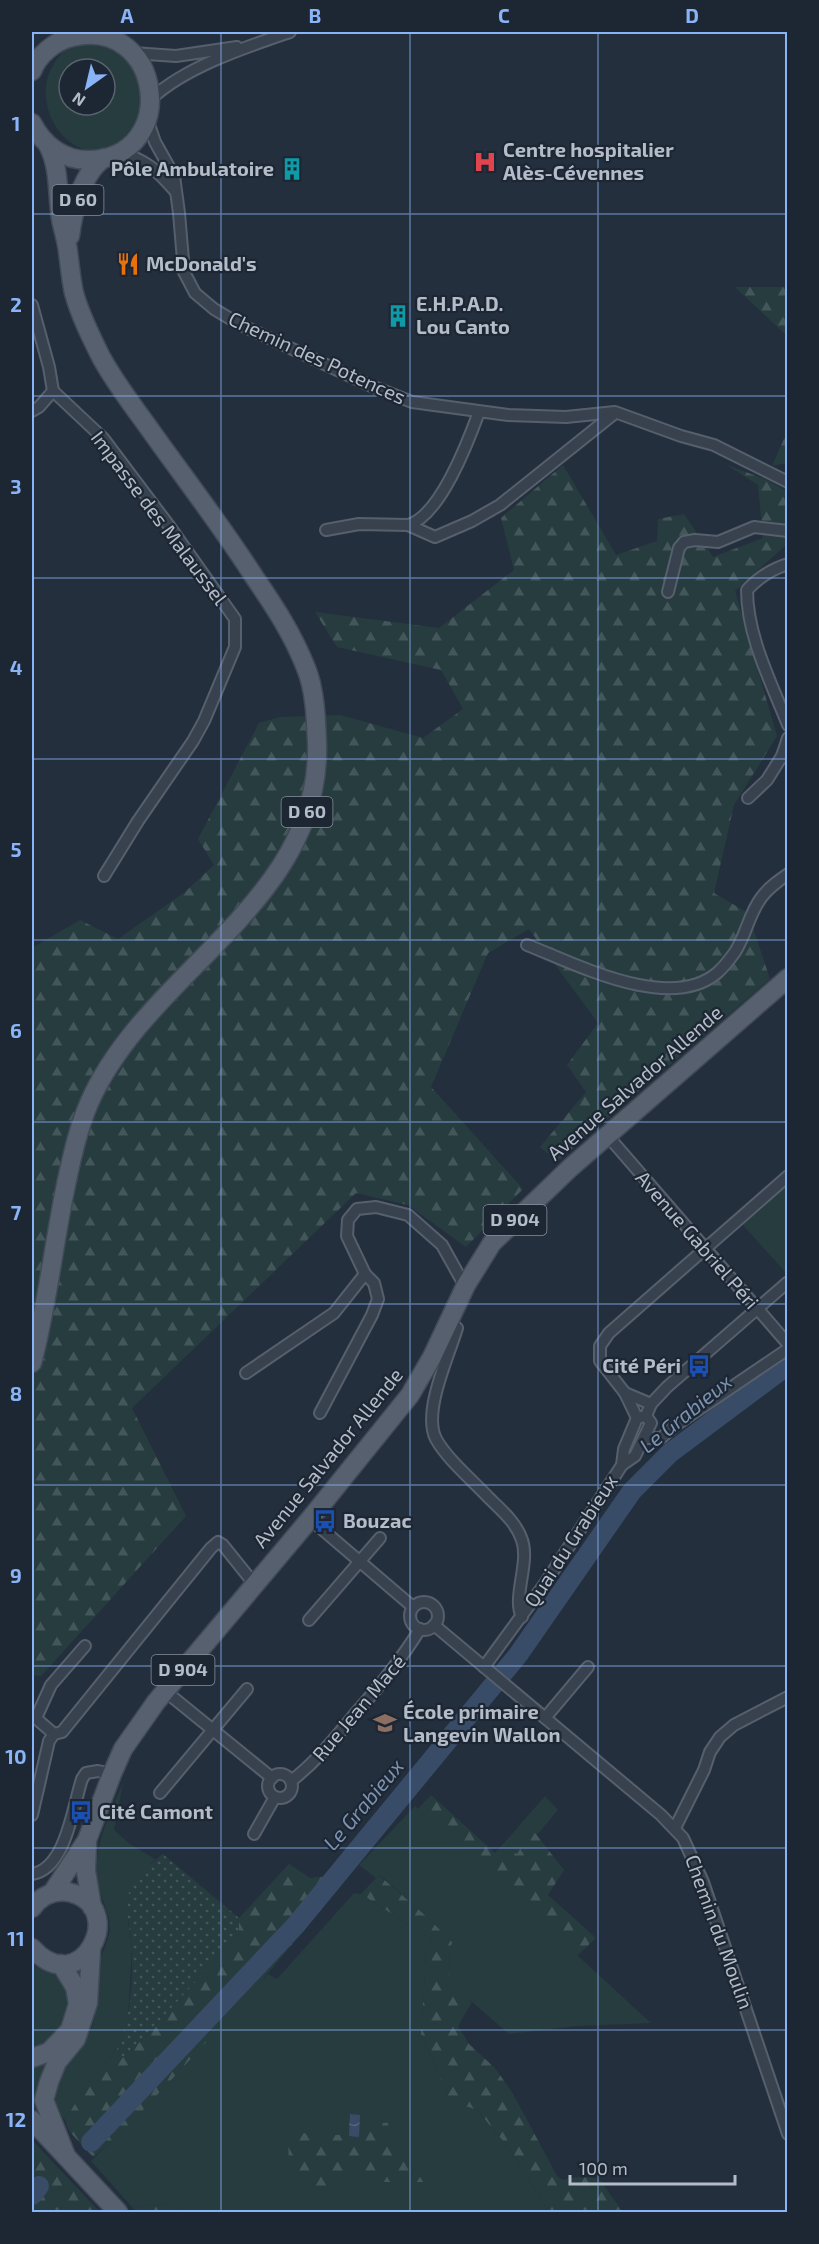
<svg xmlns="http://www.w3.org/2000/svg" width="819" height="2244" viewBox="0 0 819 2244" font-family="'Exo 2',sans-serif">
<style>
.grass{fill:#263c3f;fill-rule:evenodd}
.forest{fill:url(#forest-firs)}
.garden{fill:url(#garden-dots)}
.water{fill:url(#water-waves)}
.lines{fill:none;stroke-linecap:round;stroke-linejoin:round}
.river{stroke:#394c67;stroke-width:20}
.street-casing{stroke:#565f6c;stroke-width:14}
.primary-casing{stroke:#414a57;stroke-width:21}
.street{stroke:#38414e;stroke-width:10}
.primary{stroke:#56606e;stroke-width:18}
.grid{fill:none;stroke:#8ab4f8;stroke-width:1.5;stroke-opacity:0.55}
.labels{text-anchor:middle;stroke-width:4.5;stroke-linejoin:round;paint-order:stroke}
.shield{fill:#1d2633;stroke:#878f9c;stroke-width:1.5}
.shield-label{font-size:18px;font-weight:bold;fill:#b4bcc9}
.poi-label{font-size:20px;font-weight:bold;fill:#b4bcc9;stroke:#1d2633;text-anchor:start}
.street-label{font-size:20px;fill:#b4bcc9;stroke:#1d2633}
.water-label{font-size:21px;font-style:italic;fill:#7c92b1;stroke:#1d2633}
.neatline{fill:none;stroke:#8ab4f8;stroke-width:2}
.grid-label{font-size:20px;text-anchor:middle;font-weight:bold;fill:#8ab4f8}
</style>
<defs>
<pattern id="forest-firs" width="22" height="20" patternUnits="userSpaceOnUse" patternTransform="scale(1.5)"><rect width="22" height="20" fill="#263c3f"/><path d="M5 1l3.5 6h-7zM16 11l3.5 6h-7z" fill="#435659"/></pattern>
<pattern id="garden-dots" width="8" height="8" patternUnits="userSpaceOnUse" patternTransform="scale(1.5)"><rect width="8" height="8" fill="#263c3f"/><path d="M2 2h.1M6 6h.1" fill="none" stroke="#435659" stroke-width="1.8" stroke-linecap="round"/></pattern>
<pattern id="water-waves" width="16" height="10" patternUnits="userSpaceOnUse" patternTransform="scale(1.5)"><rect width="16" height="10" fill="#394c67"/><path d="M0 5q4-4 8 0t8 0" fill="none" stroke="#53647b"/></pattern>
</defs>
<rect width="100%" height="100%" fill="#242f3e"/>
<!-- grass -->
<g class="grass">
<path d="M74 43C85 44 101 42 111 46 114 47 118 52 121 55 126 60 134 65 138 71 141 75 143 101 143 107 143 111 140 116 137 119 90 206 0 93 74 43ZM69 69H105V105H69Z"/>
<path d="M787 1185V1274L742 1224Z"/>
<path d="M123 1783 114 1830 130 1844 155 1859 128 1895V1921L132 1947 128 2019 123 2039 117 2049 86 2086 65 2120C37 2087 76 2058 90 2031 94 2024 95 2012 97 2004 99 1991 97 1977 100 1963 102 1951 109 1941 110 1928 110 1914 102 1902 99 1888 90 1852 109 1816 123 1783Z"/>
<path d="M545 1796 558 1810 537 1835 532 1830 517 1854 504 1843Z"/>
<path d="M415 1806 651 2023 577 2026 509 2034 472 2002 453 1989 447 1973 452 1942 426 1916 380 1875 376 1878 359 1865Z"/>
<path d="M354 1893 361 1894 431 1939 426 1956 421 2034 450 2101 477 2110 509 2148 549 2212H188L170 2204 132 2207 91 2161 109 2143 120 2137 130 2124 268 1974 277 1979Z"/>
<path d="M32 1964 61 1978 69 1995 70 2009 58 2037 32 2051Z"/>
<path d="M46 2062 48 2063 40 2080 38 2090 39 2114 32 2106V2066Z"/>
</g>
<!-- forest -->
<g class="forest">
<path d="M735 287H787V336Z"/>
<path d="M787 432V463L772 466Z"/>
<path d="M563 465 616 555 657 541 658 519 684 514 713 557 763 538 758 485 727 465 765 479 787 491V544L735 591 777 736 734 805 714 893 748 913 770 979 558 1161 540 1147 586 1092 567 1065 598 1023 529 929 488 953 431 1087 523 1189 466 1247 408 1205 356 1193 132 1408 186 1516 41 1676 32 1675V948L80 920 118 939 185 892 214 865 198 839 259 723 280 717 340 715 423 738 463 709 441 670 337 647 315 612 439 628 514 570 501 518Z"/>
<path d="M431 1795 495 1853 504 1843 517 1854 532 1829 564 1870 548 1895 596 1938 577 1956 418 1809Z"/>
<path d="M289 1864 310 1878 326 1876 341 1886 243 2003 144 2109 120 2137 109 2143 93 2157 69 2131 65 2120 86 2086 117 2049 121 2059 133 2049 239 1935V1918Z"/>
<path d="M379 1875 426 1916 452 1942C447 1976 442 1982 472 2002L458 2026 469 2044 495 2068 512 2092 557 2176 563 2180 583 2176 599 2179 623 2212H549L509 2148 477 2110 450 2101 421 2034 426 1955 431 1939 361 1894Z"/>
<path d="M358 2109 371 2122 388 2123 391 2140 424 2182H380L365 2173H349L339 2186 310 2187 302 2173 289 2171 288 2136 300 2133 340 2135V2112Z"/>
<path d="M32 2140 98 2210 96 2212H32Z"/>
<path d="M170 2204 188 2212H137L132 2207Z"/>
</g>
<!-- garden -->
<path class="garden" d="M163 1854 239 1918V1935L133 2049 121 2059 117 2049C131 2022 133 1978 132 1948 131 1931 125 1913 128 1896 130 1886 154 1859 163 1854Z"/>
<!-- water -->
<path class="water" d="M350 2114 360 2115 359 2137 349 2136Z"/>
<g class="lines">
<!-- river -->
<g class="river">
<path d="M91 2142 295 1926 518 1655 632 1491 670 1453 788 1365"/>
<path d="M32 2195 39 2186"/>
</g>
<!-- street casing -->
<g class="street-casing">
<g id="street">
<path d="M133 53 176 56 237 47"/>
<path d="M151 99C185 67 246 47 290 32"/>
<path d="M147 119 155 142 174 176 179 213 184 272 195 293 214 309 239 324 369 385 412 402 508 415 566 417 615 412 681 436 714 445 788 482"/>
<path d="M119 152C146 160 157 170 175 191"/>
<path d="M32 305 49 367 53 391 39 407 32 411"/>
<path d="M53 391 103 438 170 527 235 619V647L204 721 193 741 138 821 104 876"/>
<path d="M408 525C440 516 468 442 479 412"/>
<path d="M326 530 359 524 408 525 435 537 472 521 500 505 615 413"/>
<path d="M788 564C772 569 758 578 747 590 747 636 771 682 788 725"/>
<path d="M668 592 679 548 684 542 695 540 718 542 754 527 788 531"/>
<path d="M782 756 788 738"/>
<path d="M748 798 767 780 782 756 788 758"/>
<path d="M527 945C576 964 669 1013 717 973 724 967 730 959 735 952 746 935 749 914 761 898 768 888 778 881 788 874"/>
<path d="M607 1135 788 1344"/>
<path d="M449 1321 457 1328C449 1356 422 1412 436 1439 447 1459 472 1480 488 1497 501 1510 516 1522 522 1540 530 1563 512 1598 522 1617"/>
<path d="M246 1373 334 1313 365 1274"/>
<path d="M625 1393 651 1404"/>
<path d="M320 1413 372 1315 378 1299 374 1283 365 1274 347 1236 348 1220 357 1209 376 1207 408 1215 442 1245 461 1279 466 1285"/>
<path d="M646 1416 651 1404 667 1387 788 1282"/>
<path d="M637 1418 625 1393 600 1361V1346L609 1333 788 1176"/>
<path d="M645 1438H661L676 1425 788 1349"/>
<path d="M622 1465 624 1449 637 1418 641 1417"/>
<path d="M310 1519 413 1607"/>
<circle cx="424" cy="1616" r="14"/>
<path d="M309 1620 380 1538"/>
<path d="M434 1625 661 1815 683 1838 703 1882 788 2134"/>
<path d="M484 1667 544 1585 622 1465 635 1456 651 1423 646 1416"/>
<path d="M165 1691 272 1778"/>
<path d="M32 1715 54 1734"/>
<path d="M36 1718 51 1685 85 1646"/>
<path d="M545 1718 588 1667"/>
<circle cx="280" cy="1786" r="12"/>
<path d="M291 1781C316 1762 335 1738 355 1714 379 1687 401 1660 420 1629"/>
<path d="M160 1793 247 1689"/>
<path d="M32 1815 49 1741 54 1734 62 1732 211 1548 218 1542 223 1545 255 1585"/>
<path d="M675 1828 704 1770 710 1752 720 1737 734 1725 788 1697"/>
<path d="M254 1834 275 1797"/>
<path d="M32 1874C66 1869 73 1806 82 1779L86 1773 98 1771 112 1774"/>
</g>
</g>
<!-- primary casing -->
<g class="primary-casing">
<g id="primary">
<path d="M32 71C38 55 55 41 72 37 163 16 181 157 90 160 64 161 43 145 32 123"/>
<path d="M70 236C73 211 82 173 104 158"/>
<path d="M32 1363C48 1303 54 1240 67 1180 73 1152 79 1126 90 1101 149 969 322 902 317 743 316 718 315 690 306 668 293 635 275 607 255 578 223 528 186 480 151 431 134 407 115 383 101 357 91 337 80 315 74 293 71 280 70 266 68 252 67 241 63 230 61 219 57 193 60 168 48 145"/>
<path d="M87 1843 86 1871 92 1907"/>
<path d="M52 1893 87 1840 112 1774 123 1749 156 1702 310 1519 410 1395 432 1357 466 1285 492 1243 570 1168 788 978"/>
<path d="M32 1908C40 1897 53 1890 68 1892 131 1905 81 2003 32 1948"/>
<path d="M32 2058 49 2052 70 2030 78 2004 75 1987 61 1964"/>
<path d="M32 2120 118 2212"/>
<path d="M66 2156 44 2100 49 2082 57 2062 76 2039 88 2003 91 1950"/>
</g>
</g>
<!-- street -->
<use href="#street" class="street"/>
<!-- primary -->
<use href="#primary" class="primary"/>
</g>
<!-- grid -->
<path class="grid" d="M221 32V2212M410 32V2212M598 32V2212M32 214H788M32 396H788M32 578H788M32 759H788M32 940H788M32 1122H788M32 1304H788M32 1485H788M32 1666H788M32 1848H788M32 2030H788"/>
<!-- icons -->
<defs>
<g id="hospital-bare" transform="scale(1.8)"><path d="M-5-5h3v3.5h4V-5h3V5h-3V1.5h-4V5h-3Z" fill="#e0444e" stroke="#1d2633" stroke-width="2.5" paint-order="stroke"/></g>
<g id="building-bare" transform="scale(1.8)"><path d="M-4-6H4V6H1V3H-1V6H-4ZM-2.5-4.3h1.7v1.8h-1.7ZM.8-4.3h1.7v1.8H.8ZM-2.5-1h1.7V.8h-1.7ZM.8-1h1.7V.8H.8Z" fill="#0f9aa8" stroke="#1d2633" stroke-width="2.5" paint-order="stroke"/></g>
<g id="restaurant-bare" transform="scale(1.8)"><path d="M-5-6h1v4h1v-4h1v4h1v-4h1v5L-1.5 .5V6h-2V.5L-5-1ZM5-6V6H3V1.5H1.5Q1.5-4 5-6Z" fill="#e8710a" stroke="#1d2633" stroke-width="2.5" paint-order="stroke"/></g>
<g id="bus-bare" transform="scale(1.8)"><path d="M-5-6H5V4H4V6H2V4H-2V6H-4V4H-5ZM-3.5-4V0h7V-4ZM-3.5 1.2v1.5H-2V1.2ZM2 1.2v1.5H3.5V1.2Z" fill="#1a4fb4" stroke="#1d2633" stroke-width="2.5" paint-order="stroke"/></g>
<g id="school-bare" transform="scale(1.8)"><path d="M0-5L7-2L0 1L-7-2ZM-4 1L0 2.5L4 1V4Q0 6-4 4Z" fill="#8d6e63" stroke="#1d2633" stroke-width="2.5" paint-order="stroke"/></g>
</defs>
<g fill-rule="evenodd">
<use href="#hospital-bare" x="485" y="162"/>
<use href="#building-bare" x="292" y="169"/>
<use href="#restaurant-bare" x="128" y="264"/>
<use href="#building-bare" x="398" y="316"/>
<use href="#bus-bare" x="699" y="1366"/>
<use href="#bus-bare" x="325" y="1521"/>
<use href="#school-bare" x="385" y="1723"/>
<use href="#bus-bare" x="81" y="1812"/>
</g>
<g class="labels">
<!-- shield labels -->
<g class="shield">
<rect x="52.5" y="185" width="51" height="30" rx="4.5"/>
<rect x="281.5" y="797" width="51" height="30" rx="4.5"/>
<rect x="483.5" y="1205" width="63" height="30" rx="4.5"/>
<rect x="151.5" y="1655" width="63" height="30" rx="4.5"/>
</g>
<g class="shield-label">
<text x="78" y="206">D 60</text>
<text x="307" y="818">D 60</text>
<text x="515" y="1226">D 904</text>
<text x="183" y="1676">D 904</text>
</g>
<!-- poi labels -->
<g class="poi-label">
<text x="503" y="157">Centre hospitalier<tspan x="503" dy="23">Alès-Cévennes</tspan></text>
<text x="274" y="176" text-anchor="end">Pôle Ambulatoire</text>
<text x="146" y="271">McDonald's</text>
<text x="416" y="311">E.H.P.A.D.<tspan x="416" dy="23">Lou Canto</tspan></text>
<text x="681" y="1373" text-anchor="end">Cité Péri</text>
<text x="343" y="1528">Bouzac</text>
<text x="403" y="1719">École primaire<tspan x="403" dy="23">Langevin Wallon</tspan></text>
<text x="99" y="1819">Cité Camont</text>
</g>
<!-- street labels -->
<g class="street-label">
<text transform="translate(317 358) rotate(25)" y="7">Chemin des Potences</text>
<text transform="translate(159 518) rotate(53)" y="7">Impasse des Malaussel</text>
<text transform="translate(635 1083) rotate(-41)" y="7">Avenue Salvador Allende</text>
<text transform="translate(697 1240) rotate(49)" y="7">Avenue Gabriel Péri</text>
<text transform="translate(328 1458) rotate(-51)" y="7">Avenue Salvador Allende</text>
<text transform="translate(571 1541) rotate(-57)" y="7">Quai du Grabieux</text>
<text transform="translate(359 1708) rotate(-50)" y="7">Rue Jean Macé</text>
<text transform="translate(719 1932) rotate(70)" y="7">Chemin du Moulin</text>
</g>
<!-- water labels -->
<g class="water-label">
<text transform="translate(686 1414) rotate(-39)" y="7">Le Grabieux</text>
<text transform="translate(364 1805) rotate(-50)" y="7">Le Grabieux</text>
</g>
</g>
<!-- border -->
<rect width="819" height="2244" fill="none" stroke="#1d2633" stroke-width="66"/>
<!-- north arrow -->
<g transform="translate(87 87) rotate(214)"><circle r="28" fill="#1d2633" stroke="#59626f" stroke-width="1.5"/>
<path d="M0-4.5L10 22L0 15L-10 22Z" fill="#8ab4f8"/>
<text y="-9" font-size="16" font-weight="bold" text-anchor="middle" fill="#b4bcc9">N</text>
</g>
<!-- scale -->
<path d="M570 2175v9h165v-9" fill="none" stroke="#b4bcc9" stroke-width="3"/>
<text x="579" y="2175" font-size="18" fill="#b4bcc9" stroke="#1d2633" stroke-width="4.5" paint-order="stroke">100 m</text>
<rect x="33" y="33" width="753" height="2178" class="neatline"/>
<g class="grid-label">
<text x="127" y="23">A</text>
<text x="315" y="23">B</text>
<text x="504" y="23">C</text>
<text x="692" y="23">D</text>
<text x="16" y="131">1</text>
<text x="16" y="312">2</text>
<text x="16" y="494">3</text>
<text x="16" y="675">4</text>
<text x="16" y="857">5</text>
<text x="16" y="1038">6</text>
<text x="16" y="1220">7</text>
<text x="16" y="1401">8</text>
<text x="16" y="1583">9</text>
<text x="16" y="1764">10</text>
<text x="16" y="1946">11</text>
<text x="16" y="2127">12</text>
</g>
</svg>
